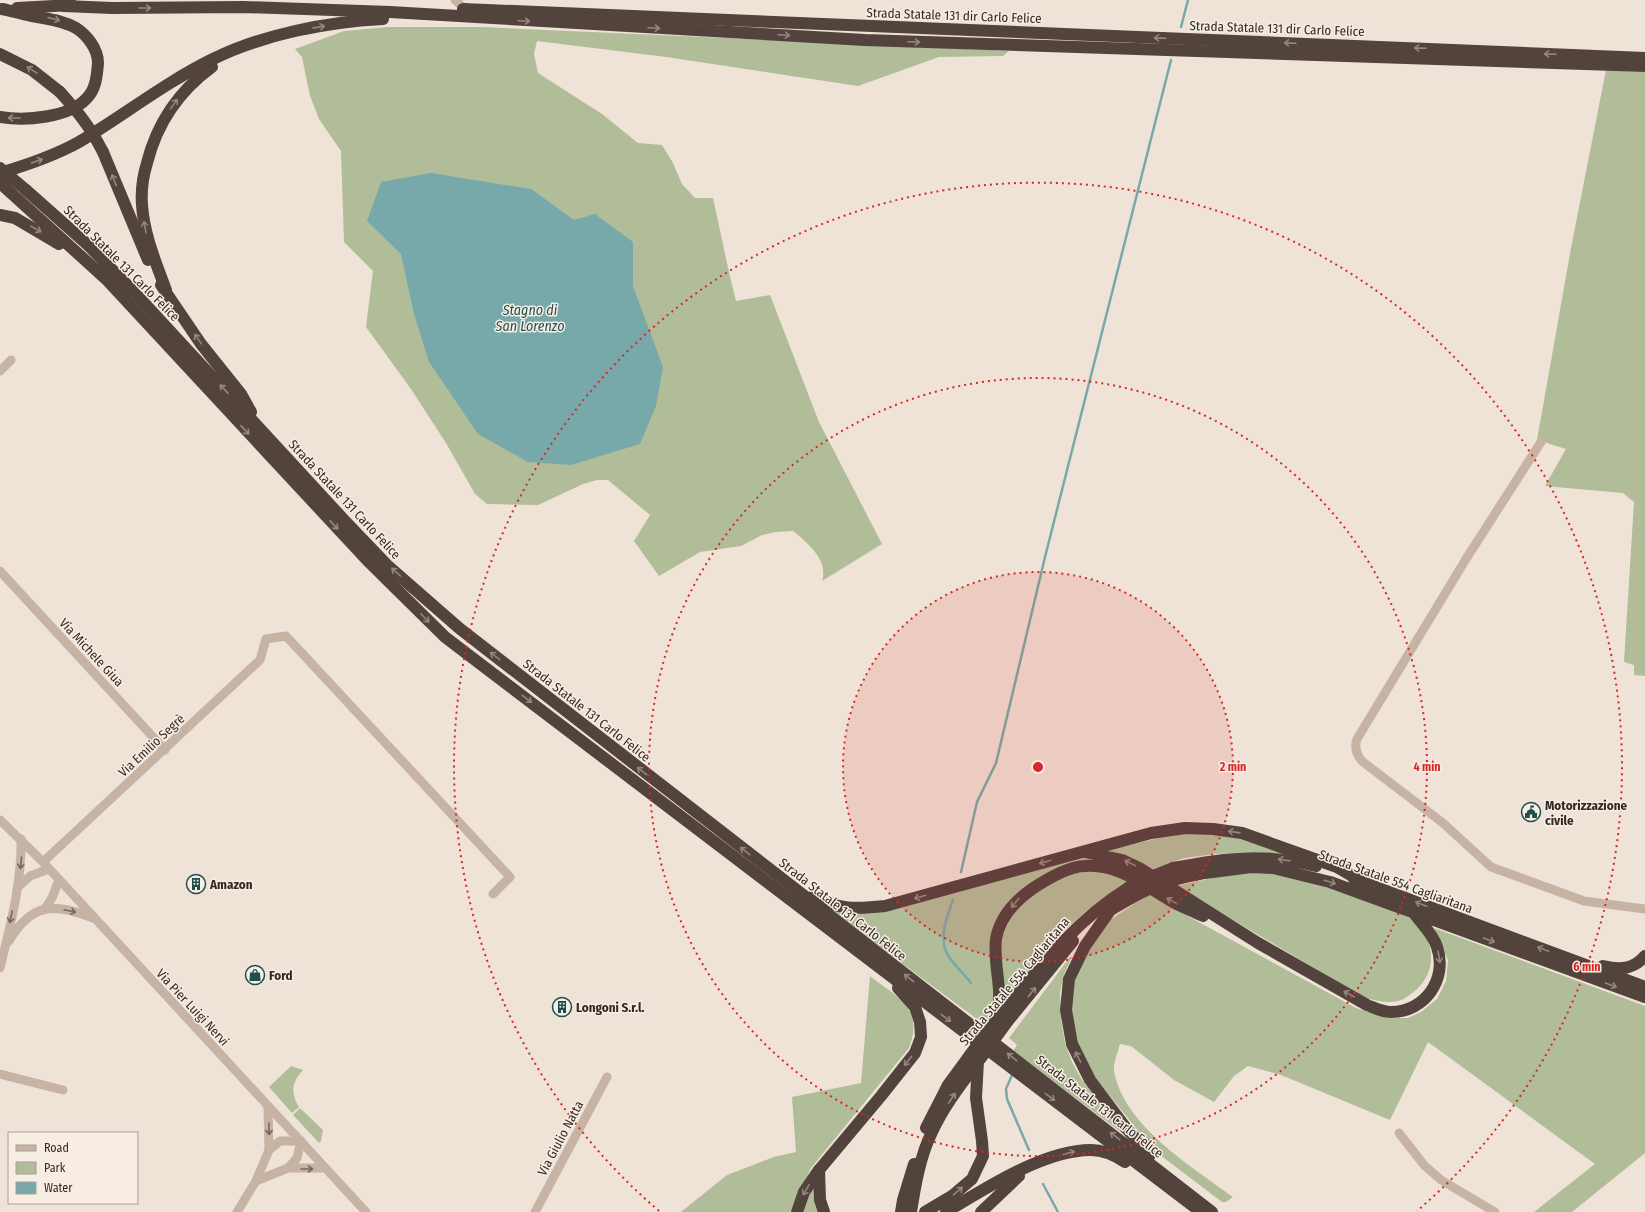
<svg xmlns="http://www.w3.org/2000/svg" width="1645" height="1212" viewBox="0 0 1645 1212" font-family="'Fira Sans Condensed',sans-serif">
<style>
.green{fill:#b1bc98}
.water{fill:#78a9aa}
.lines{fill:none;stroke-linecap:round;stroke-linejoin:round}
.stream{stroke:#78a9aa;stroke-width:2.5}
.street{stroke:#c6b3a4;stroke-width:9}
.highway{stroke:#52433d;stroke-width:12}
.highway-bridge{stroke:#52433d;stroke-width:12}
.oneway{stroke:#94877f}
.oneway2{stroke:#75675e}
.ring{fill:none;stroke:#d62828;stroke-width:2;stroke-dasharray:2 4}
.labels{text-anchor:middle;stroke-width:3;stroke-linejoin:round;paint-order:stroke}
.street-label{font-size:13px;fill:#322925;stroke:#f7ede3}
.poi-label{font-size:13px;font-weight:bold;fill:#322925;stroke:#f7ede3;text-anchor:start}
.water-label{font-size:14px;font-style:italic;fill:#1e4e50;stroke:#f7ede3}
.centre{fill:#d62828;stroke:#f7ede3;stroke-width:2}
.ring-label{font-size:12px;text-anchor:middle;font-weight:bold;fill:#d62828;stroke:#f7ede3;stroke-width:3;stroke-linejoin:round;paint-order:stroke}
</style>
<rect width="100%" height="100%" fill="#efe3d7"/>
<!-- green -->
<g class="green">
<path d="M388 27H481L1009 51 1003 56 939 57 858 86 666 57 537 41 534 54 538 73 602 114 638 143 662 145 673 163 682 184 695 198H713L730 277 736 301 770 295 819 422 882 544 822 581C829 561 808 543 793 531L776 532 762 535 741 546 700 552 659 576 634 541 650 515 608 480H597L583 484 538 505 487 504 475 494 446 443 411 389 366 327 373 271 344 242 341 151 319 119 310 96 302 57 295 49 344 31Z"/>
<path d="M1606 70 1645 72V676L1634 675V665L1624 662 1634 502 1623 493 1545 486 1566 449 1537 440 1571 248Z"/>
<path d="M1181 833H1208L1235 837 1293 853 1281 854 1250 852 1215 854 1184 858 1150 870 1120 855 1107 850Z"/>
<path d="M1083 857 1113 860 1082 862 997 919 995 1002 991 1018 985 1025 830 910 849 913Z"/>
<path d="M1099 869 1116 873 1184 914 1356 1008 1388 1018H1408L1421 1012 1437 999 1446 981 1448 960 1434 928 1645 1006V1153L1572 1212H1534L1595 1164 1428 1042 1390 1120 1281 1075 1248 1066 1234 1076 1214 1102 1174 1080 1131 1046 1120 1044C1118 1052 1113 1064 1114 1071 1124 1126 1191 1166 1233 1197L1226 1202H1222L1160 1155 1144 1138 1092 1074 1073 1033 1070 1002 1074 978 1092 942 1110 920 1134 904 1115 890 1085 912 1060 934 1005 1004C1004 991 1003 978 1002 965 1002 959 1000 952 1001 946 1006 910 1037 886 1069 875 1079 872 1090 871 1099 869Z"/>
<path d="M1264 871C1282 875 1301 878 1318 884 1335 889 1352 896 1369 902 1382 907 1397 911 1409 918 1435 934 1439 970 1416 990 1410 995 1405 999 1398 1001 1387 1004 1375 1000 1365 998L1176 886 1221 876Z"/>
<path d="M1070 957H1072L1064 974 1060 993 1061 1020 1065 1043 1072 1062 1082 1080 1126 1136 1013 1051 1017 1045 1009 1038Z"/>
<path d="M870 976C898 998 924 1008 909 1048L811 1168 790 1212H681L727 1175 774 1157 796 1152 792 1097 861 1083Z"/>
<path d="M291 1066 303 1070C292 1082 290 1092 299 1107L292 1113 269 1087Z"/>
<path d="M300 1108 323 1130 321 1141 319 1143 293 1115Z"/>
<path d="M814 1185 815 1205 818 1212H800Z"/>
</g>
<!-- water -->
<path class="water" d="M431 173 531 189 574 220 595 214 633 242V286L663 367 656 406 640 444 571 465 528 462 478 434 429 362 414 314 401 254 367 221 381 182Z"/>
<g class="lines">
<!-- stream -->
<g class="stream">
<path d="M1181 27 1188 0"/>
<path d="M961 872 977 802 996 763 1045 557 1171 60"/>
<path d="M953 900C947 917 937 940 949 957 955 966 964 974 971 983"/>
<path d="M1012 1075 1006 1089 1007 1099 1029 1150"/>
<path d="M1043 1184 1058 1212"/>
</g>
<!-- street -->
<g class="street">
<path d="M455 0 465 9"/>
<path d="M0 371 11 360"/>
<path d="M1541 442 1466 559 1357 739C1354 748 1356 755 1363 762L1443 823 1491 867 1584 901 1645 909"/>
<path d="M0 571 165 750"/>
<path d="M0 820 43 862 366 1212"/>
<path d="M43 862 260 660 266 639 286 636 510 877 493 894"/>
<path d="M18 887 30 876 49 869"/>
<path d="M44 910 52 898 59 880"/>
<path d="M9 941C32 902 54 903 93 918"/>
<path d="M0 968C10 926 22 883 21 839"/>
<path d="M0 1074 63 1090"/>
<path d="M1399 1133 1424 1165 1441 1180 1495 1212"/>
<path d="M269 1150 280 1141H301"/>
<path d="M288 1168 297 1158 301 1141"/>
<path d="M256 1181 288 1168H325"/>
<path d="M237 1212 256 1181 269 1150 268 1107"/>
<path d="M535 1212 607 1077"/>
</g>
<!-- highway -->
<g class="highway">
<path d="M64 6 112 8 244 7 390 12 865 40 1645 66"/>
<path d="M17 8 72 5"/>
<path d="M463 9 1645 58"/>
<path d="M0 54 32 70 60 92"/>
<path d="M0 117C25 121 69 118 87 98 96 89 97 75 98 63 98 49 87 35 76 28 62 20 47 19 32 16 22 14 12 11 2 9"/>
<path d="M103 152 148 260"/>
<path d="M0 173C27 165 54 156 79 142 124 115 166 82 213 59 264 34 327 22 383 19"/>
<path d="M0 183 106 279 367 560 445 637 1201 1212"/>
<path d="M26 190 88 245 134 292 344 520 387 565 459 628 1212 1212"/>
<path d="M0 215 15 218 59 244"/>
<path d="M161 285 201 344 241 394 251 412"/>
<path d="M166 290C156 263 144 235 142 205 141 192 143 176 147 163 157 123 179 91 212 67"/>
<path d="M1085 852 1122 860 1141 869 1258 943 1367 1005C1375 1008 1382 1012 1391 1012 1425 1012 1448 979 1437 947 1433 934 1421 923 1413 912"/>
<path d="M1173 868C1224 858 1265 853 1316 866"/>
<path d="M1181 878 1205 873 1251 867 1273 868 1330 882 1645 997"/>
<path d="M1354 879 1645 987"/>
<path d="M813 896C838 910 857 909 885 906L1151 833 1185 828 1213 829 1242 833 1337 867 1361 881"/>
<path d="M1111 909 1085 946 1069 979 1066 1010 1072 1044 1090 1080 1126 1128 1150 1155"/>
<path d="M1105 913 1138 894"/>
<path d="M1603 966C1619 970 1633 970 1645 956"/>
<path d="M997 1020C1037 971 1073 922 1128 888"/>
<path d="M996 1021C998 1011 1000 1001 999 990 998 974 994 956 996 939 1000 917 1015 901 1032 889 1047 879 1067 867 1084 866 1119 863 1145 886 1173 902 1182 907 1193 911 1203 916"/>
<path d="M1007 1022 1073 941"/>
<path d="M926 1128 948 1085 970 1055"/>
<path d="M819 1170 820 1200 824 1212"/>
<path d="M797 1212 804 1192 819 1170 881 1096 915 1053 921 1037 920 1022 915 1007 898 988"/>
<path d="M901 1212 903 1200 914 1164"/>
<path d="M911 1212C915 1186 920 1156 932 1132 945 1103 967 1077 986 1051"/>
<path d="M925 1212 952 1196 972 1179 983 1156 982 1141 976 1098 978 1061"/>
<path d="M946 1212C986 1188 1044 1150 1091 1150 1103 1150 1116 1156 1125 1162"/>
<path d="M981 1212 1019 1176"/>
</g>
<!-- highway-bridge -->
<g class="highway-bridge">
<path d="M60 92C79 113 90 127 103 152"/>
<path d="M0 168 26 190"/>
<path d="M1128 888 1155 875 1173 868"/>
<path d="M1138 894 1160 884 1181 878"/>
<path d="M986 1051 1007 1022"/>
<path d="M970 1055 996 1021"/>
</g>
</g>
<!-- one-way arrows -->
<defs><path id="oneway-shaft" d="M-6 0H5M1.5-3L5.5 0L1.5 3" fill="none" stroke-width="1.6" stroke-linecap="round" stroke-linejoin="round"/></defs>
<g class="oneway">
<use href="#oneway-shaft" transform="translate(145 8)"/>
<use href="#oneway-shaft" transform="translate(54 19) rotate(15)"/>
<use href="#oneway-shaft" transform="translate(524 21) rotate(3)"/>
<use href="#oneway-shaft" transform="translate(319 27) rotate(-11)"/>
<use href="#oneway-shaft" transform="translate(654 28) rotate(3)"/>
<use href="#oneway-shaft" transform="translate(784 35) rotate(3)"/>
<use href="#oneway-shaft" transform="translate(1160 38) rotate(-178)"/>
<use href="#oneway-shaft" transform="translate(914 42) rotate(2)"/>
<use href="#oneway-shaft" transform="translate(1290 43) rotate(-178)"/>
<use href="#oneway-shaft" transform="translate(1420 48) rotate(-178)"/>
<use href="#oneway-shaft" transform="translate(1550 54) rotate(-178)"/>
<use href="#oneway-shaft" transform="translate(32 70) rotate(-148)"/>
<use href="#oneway-shaft" transform="translate(174 104) rotate(-55)"/>
<use href="#oneway-shaft" transform="translate(14 118) rotate(-180)"/>
<use href="#oneway-shaft" transform="translate(37 161) rotate(-19)"/>
<use href="#oneway-shaft" transform="translate(114 180) rotate(-112)"/>
<use href="#oneway-shaft" transform="translate(145 227) rotate(-100)"/>
<use href="#oneway-shaft" transform="translate(36 229) rotate(29)"/>
<use href="#oneway-shaft" transform="translate(198 339) rotate(-125)"/>
<use href="#oneway-shaft" transform="translate(224 389) rotate(-133)"/>
<use href="#oneway-shaft" transform="translate(245 430) rotate(47)"/>
<use href="#oneway-shaft" transform="translate(334 525) rotate(47)"/>
<use href="#oneway-shaft" transform="translate(396 572) rotate(-138)"/>
<use href="#oneway-shaft" transform="translate(425 618) rotate(45)"/>
<use href="#oneway-shaft" transform="translate(495 656) rotate(-142)"/>
<use href="#oneway-shaft" transform="translate(527 699) rotate(37)"/>
<use href="#oneway-shaft" transform="translate(642 771) rotate(-142)"/>
<use href="#oneway-shaft" transform="translate(1234 832) rotate(-172)"/>
<use href="#oneway-shaft" transform="translate(745 851) rotate(-142)"/>
<use href="#oneway-shaft" transform="translate(1284 860) rotate(-172)"/>
<use href="#oneway-shaft" transform="translate(1045 862) rotate(164)"/>
<use href="#oneway-shaft" transform="translate(1130 863) rotate(-154)"/>
<use href="#oneway-shaft" transform="translate(1330 882) rotate(17)"/>
<use href="#oneway-shaft" transform="translate(920 897) rotate(164)"/>
<use href="#oneway-shaft" transform="translate(1172 901) rotate(-151)"/>
<use href="#oneway-shaft" transform="translate(1015 903) rotate(131)"/>
<use href="#oneway-shaft" transform="translate(1421 904) rotate(-159)"/>
<use href="#oneway-shaft" transform="translate(1489 940) rotate(20)"/>
<use href="#oneway-shaft" transform="translate(1543 949) rotate(-159)"/>
<use href="#oneway-shaft" transform="translate(1439 957) rotate(81)"/>
<use href="#oneway-shaft" transform="translate(909 978) rotate(-142)"/>
<use href="#oneway-shaft" transform="translate(1611 985) rotate(20)"/>
<use href="#oneway-shaft" transform="translate(1032 992) rotate(-51)"/>
<use href="#oneway-shaft" transform="translate(1349 994) rotate(-151)"/>
<use href="#oneway-shaft" transform="translate(946 1018) rotate(37)"/>
<use href="#oneway-shaft" transform="translate(1012 1057) rotate(-142)"/>
<use href="#oneway-shaft" transform="translate(1078 1057) rotate(-117)"/>
<use href="#oneway-shaft" transform="translate(908 1061) rotate(128)"/>
<use href="#oneway-shaft" transform="translate(1050 1097) rotate(37)"/>
<use href="#oneway-shaft" transform="translate(952 1098) rotate(-57)"/>
<use href="#oneway-shaft" transform="translate(1115 1136) rotate(-142)"/>
<use href="#oneway-shaft" transform="translate(1069 1153) rotate(-15)"/>
<use href="#oneway-shaft" transform="translate(806 1190) rotate(120)"/>
<use href="#oneway-shaft" transform="translate(958 1191) rotate(-41)"/>
</g>
<g class="oneway2">
<use href="#oneway-shaft" transform="translate(21 863) rotate(95)"/>
<use href="#oneway-shaft" transform="translate(70 911) rotate(12)"/>
<use href="#oneway-shaft" transform="translate(11 917) rotate(102)"/>
<use href="#oneway-shaft" transform="translate(269 1129) rotate(89)"/>
<use href="#oneway-shaft" transform="translate(307 1169)"/>
</g>
<!-- distance rings -->
<circle cx="1038" cy="767" r="195" fill="#d62828" fill-opacity=".12"/>
<g class="ring">
<circle cx="1038" cy="767" r="195"/>
<circle cx="1038" cy="767" r="389"/>
<path d="M659 1211A584 584 0 1 1 1417 1211"/>
</g>
<!-- icons -->
<defs>
<g id="civic-ring" transform="scale(1)"><circle r="9.5" fill="#f7ede3" stroke="#1e4e50" stroke-width="1.5"/><path d="M-.6-6.5H3V-4.5H.6V-3L4-1V1h2V6H-6V1h2V-1L-.6-3ZM-1.2 2.5V6h2.4V2.5Z" fill="#1e4e50"/></g>
<g id="building-ring" transform="scale(1)"><circle r="9.5" fill="#f7ede3" stroke="#1e4e50" stroke-width="1.5"/><path d="M-4-6H4V6H1V3H-1V6H-4ZM-2.5-4.3h1.7v1.8h-1.7ZM.8-4.3h1.7v1.8H.8ZM-2.5-1h1.7V.8h-1.7ZM.8-1h1.7V.8H.8Z" fill="#1e4e50"/></g>
<g id="shop-ring" transform="scale(1)"><circle r="9.5" fill="#f7ede3" stroke="#1e4e50" stroke-width="1.5"/><path d="M-5-2.5h2.3a2.7 3.5 0 0 1 5.4 0H5L5.5 6h-11ZM-1.5-2.5h3a1.5 2.3 0 0 0-3 0Z" fill="#1e4e50"/></g>
</defs>
<g fill-rule="evenodd">
<use href="#civic-ring" x="1531" y="812"/>
<use href="#building-ring" x="196" y="884"/>
<use href="#shop-ring" x="255" y="975"/>
<use href="#building-ring" x="562" y="1007"/>
</g>
<g class="labels">
<!-- street labels -->
<g class="street-label">
<text transform="translate(954 15) rotate(2)" y="5">Strada Statale 131 dir Carlo Felice</text>
<text transform="translate(1277 28) rotate(2)" y="5">Strada Statale 131 dir Carlo Felice</text>
<text transform="translate(122 263) rotate(45)" y="5">Strada Statale 131 Carlo Felice</text>
<text transform="translate(345 499) rotate(47)" y="5">Strada Statale 131 Carlo Felice</text>
<text transform="translate(92 652) rotate(47)" y="5">Via Michele Giua</text>
<text transform="translate(587 710) rotate(38)" y="5">Strada Statale 131 Carlo Felice</text>
<text transform="translate(151 745) rotate(-43)" y="5">Via Emilio Segrè</text>
<text transform="translate(1396 881) rotate(20)" y="5">Strada Statale 554 Cagliaritana</text>
<text transform="translate(843 909) rotate(38)" y="5">Strada Statale 131 Carlo Felice</text>
<text transform="translate(1014 981) rotate(-50)" y="5">Strada Statale 554 Cagliaritana</text>
<text transform="translate(193 1007) rotate(47)" y="5">Via Pier Luigi Nervi</text>
<text transform="translate(1100 1106) rotate(38)" y="5">Strada Statale 131 Carlo Felice</text>
<text transform="translate(560 1138) rotate(-62)" y="5">Via Giulio Natta</text>
</g>
<!-- poi labels -->
<g class="poi-label">
<text x="1545" y="810">Motorizzazione<tspan x="1545" dy="15">civile</tspan></text>
<text x="210" y="889">Amazon</text>
<text x="269" y="980">Ford</text>
<text x="576" y="1012">Longoni S.r.l.</text>
</g>
<!-- water labels -->
<g class="water-label">
<text x="530" y="315">Stagno di<tspan x="530" dy="16">San Lorenzo</tspan></text>
</g>
</g>
<circle cx="1038" cy="767" r="6" class="centre"/>
<g class="ring-label">
<text x="1233" y="771">2 min</text>
<text x="1427" y="771">4 min</text>
<text x="1587" y="971">6 min</text>
</g>
<!-- legend -->
<rect x="8" y="1132" width="130" height="72" fill="#f7ede3" stroke="#a89f97"/>
<rect x="16" y="1145" width="20" height="6" fill="#c6b3a4" stroke="#a89f97"/>
<text x="44" y="1152" font-size="12" fill="#322925">Road</text>
<rect x="16" y="1162" width="20" height="12" fill="#b1bc98" stroke="#a89f97"/>
<text x="44" y="1172" font-size="12" fill="#322925">Park</text>
<rect x="16" y="1182" width="20" height="12" fill="#78a9aa" stroke="#a89f97"/>
<text x="44" y="1192" font-size="12" fill="#322925">Water</text>
</svg>
